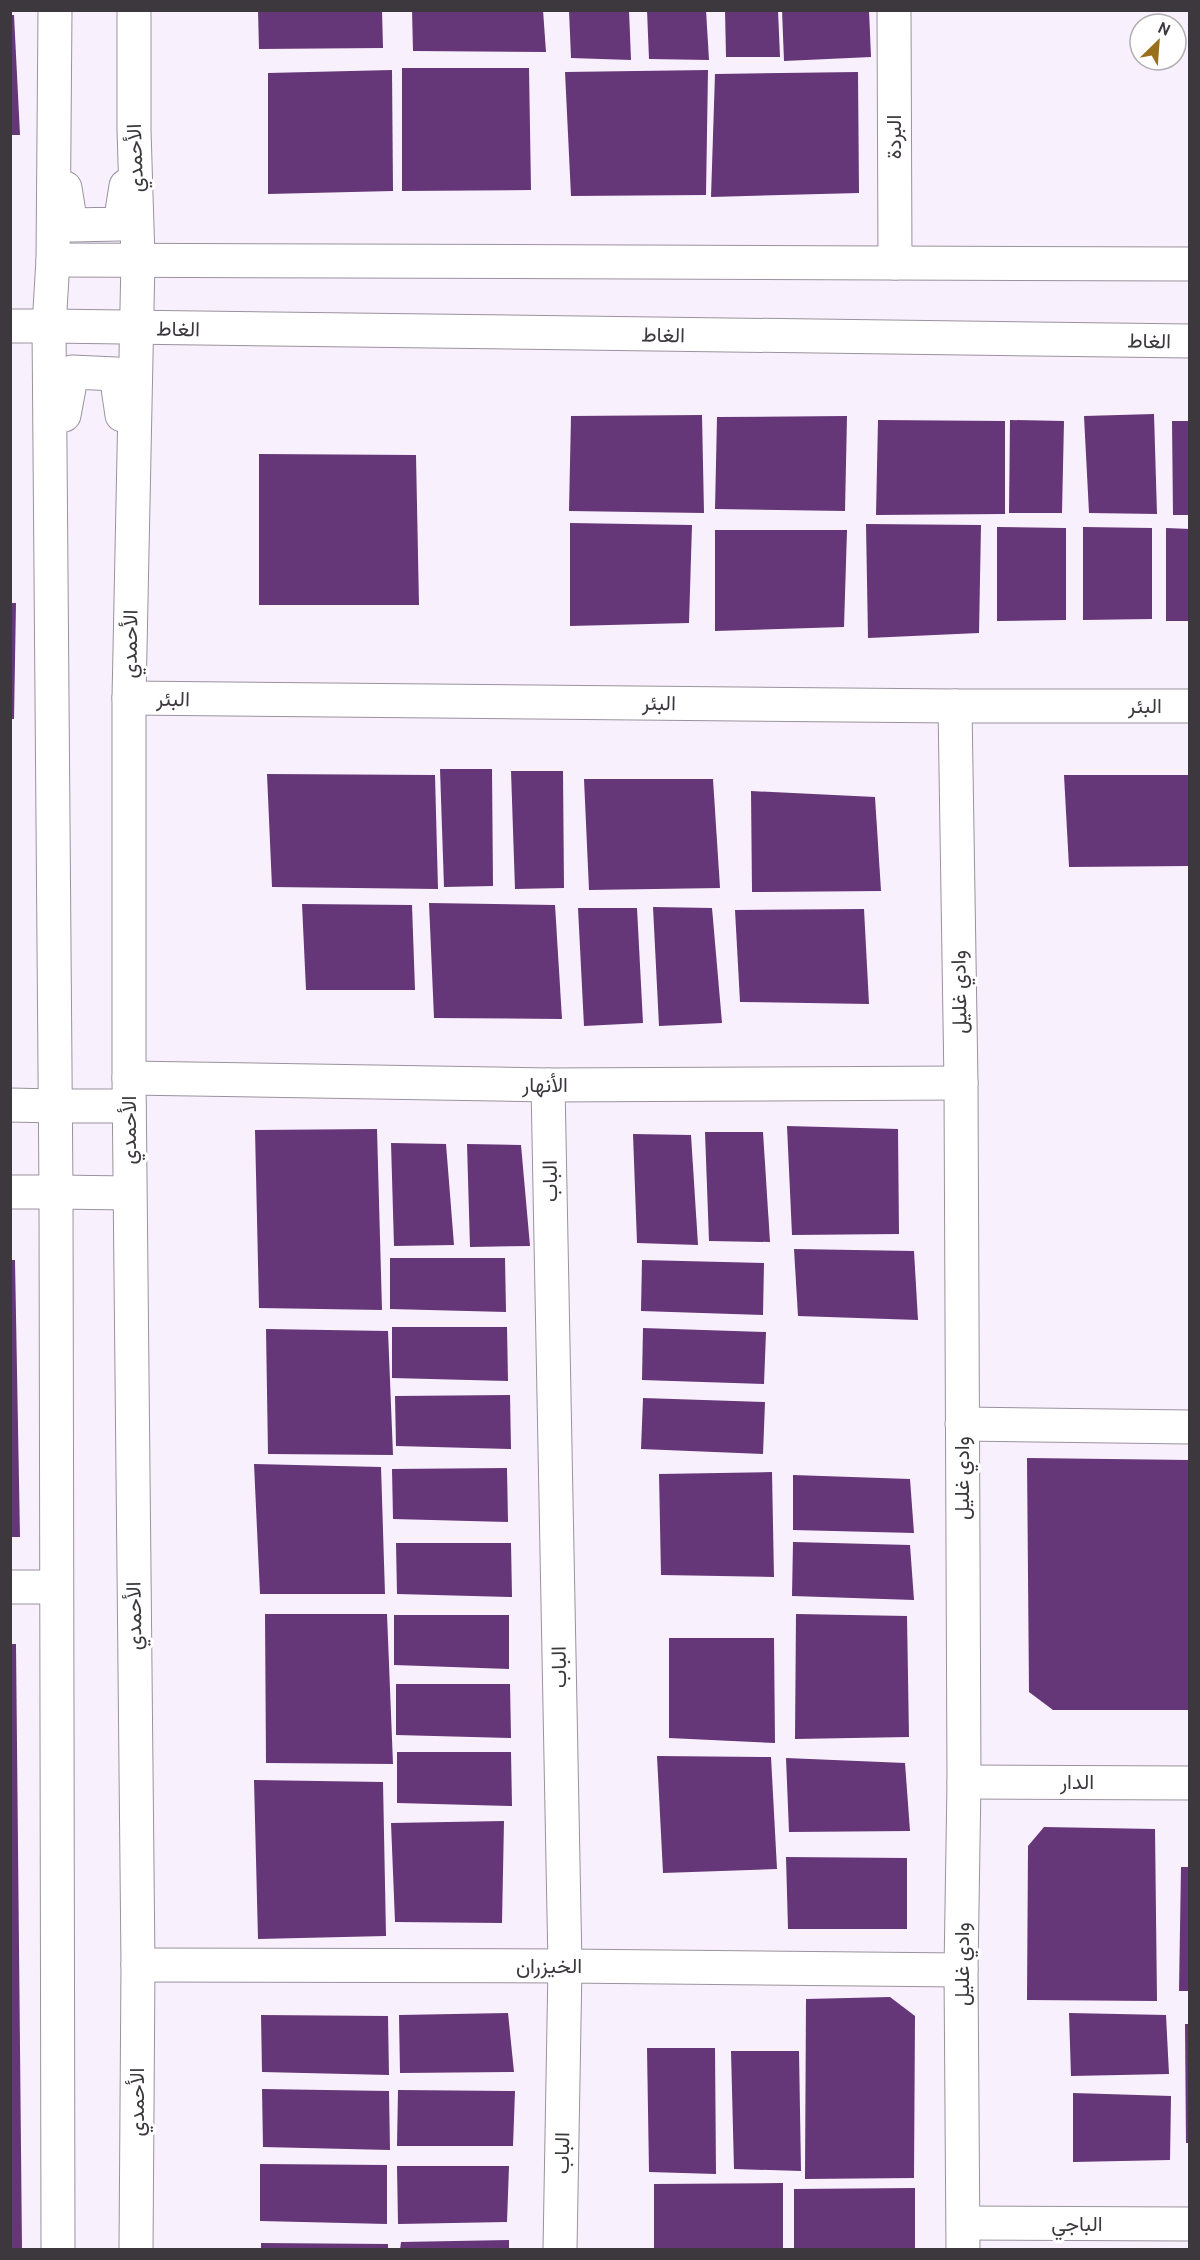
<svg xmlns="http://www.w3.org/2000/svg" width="1200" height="2260" viewBox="0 0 1200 2260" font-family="Cabin,Vazirmatn,sans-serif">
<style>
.building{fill:#653678}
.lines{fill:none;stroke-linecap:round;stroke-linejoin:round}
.minor-casing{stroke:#9a929e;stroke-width:35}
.tertiary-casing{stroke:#9a929e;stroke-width:35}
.minor{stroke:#fff;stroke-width:33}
.tertiary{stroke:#fff;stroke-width:33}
.labels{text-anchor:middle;stroke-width:6;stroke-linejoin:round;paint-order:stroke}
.street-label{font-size:21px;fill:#3c383e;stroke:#fff}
</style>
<rect width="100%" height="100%" fill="#f9f0fd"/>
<!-- building -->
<g class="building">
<path d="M258 10H382L383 48 259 49Z"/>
<path d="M412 10H543L546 52 413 51Z"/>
<path d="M569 10H629L631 60 571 58Z"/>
<path d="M647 10H706L709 60 649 59Z"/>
<path d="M725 10H778L780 57H726Z"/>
<path d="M782 10H869L871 57 784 61Z"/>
<path d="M10 15H14L20 135H10Z"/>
<path d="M402 68H529L531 190 402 191Z"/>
<path d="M392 70 393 191 268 194V73Z"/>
<path d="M708 70 706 195 571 196 565 72Z"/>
<path d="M858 72 859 193 711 197 715 74Z"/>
<path d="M1154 414 1157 514 1089 513 1084 416Z"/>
<path d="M702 415 704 513 569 511 571 416Z"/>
<path d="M847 416 845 511 715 509 717 417Z"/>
<path d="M878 420 1005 421V514L876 515Z"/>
<path d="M1010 420 1064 421 1062 513H1009Z"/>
<path d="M1172 421H1190V515H1173Z"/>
<path d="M259 454 416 455 419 605H259Z"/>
<path d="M570 523 692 525 689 623 570 626Z"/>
<path d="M866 524 981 525 979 633 868 638Z"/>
<path d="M997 527 1066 528V620L997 621Z"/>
<path d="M1083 527 1152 528V619L1083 620Z"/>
<path d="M1166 528 1190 529V621H1166Z"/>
<path d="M715 530H847L844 627 715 631Z"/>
<path d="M10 603H16L14 719H10Z"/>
<path d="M440 769H492L493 886 444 887Z"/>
<path d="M511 771H563L564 888 515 889Z"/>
<path d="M267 774 435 775 438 889 272 887Z"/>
<path d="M1064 775H1190V866L1069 867Z"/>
<path d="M584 779H713L720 888 589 890Z"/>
<path d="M751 791 875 797 881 891 752 892Z"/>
<path d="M429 903 555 905 562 1019 434 1018Z"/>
<path d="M302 904 412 905 415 990H306Z"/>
<path d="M653 907 712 908 722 1023 659 1026Z"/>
<path d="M578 908H637L643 1023 584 1026Z"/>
<path d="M864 909 869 1004 740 1002 735 910Z"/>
<path d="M787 1126 898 1129 899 1234 792 1235Z"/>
<path d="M377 1129 382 1310 259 1308 255 1130Z"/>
<path d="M705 1132H763L770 1242 709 1241Z"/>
<path d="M633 1134 691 1135 698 1245 637 1243Z"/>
<path d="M391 1143 446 1144 454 1245 394 1246Z"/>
<path d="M467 1144 521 1145 530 1246 470 1247Z"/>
<path d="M794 1249 914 1251 918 1320 798 1316Z"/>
<path d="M390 1258H505L506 1312 390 1309Z"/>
<path d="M10 1260H15L20 1537H10Z"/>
<path d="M642 1260 764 1263 763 1315 641 1311Z"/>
<path d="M392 1327H507L508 1381 392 1378Z"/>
<path d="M643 1328 766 1332 764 1384 642 1380Z"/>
<path d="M266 1329 388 1331 393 1455 268 1454Z"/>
<path d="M510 1395 511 1449 396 1446 395 1396Z"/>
<path d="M643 1398 765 1402 763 1454 641 1449Z"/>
<path d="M1027 1458 1190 1460V1710H1053L1029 1692Z"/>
<path d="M254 1464 381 1467 385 1594H260Z"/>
<path d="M507 1468 508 1522 393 1519 392 1469Z"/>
<path d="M772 1472 774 1577 661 1575 659 1474Z"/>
<path d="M793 1475 910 1479 914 1533 793 1530Z"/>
<path d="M793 1542 910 1545 914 1600 792 1596Z"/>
<path d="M396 1543H511L512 1597 397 1594Z"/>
<path d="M265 1614H387L393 1764 266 1763Z"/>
<path d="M796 1614 907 1616 909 1737 795 1739Z"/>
<path d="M394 1615H509V1669L394 1665Z"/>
<path d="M669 1638H774L775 1743 669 1738Z"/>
<path d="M10 1644H16L22 2250H10Z"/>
<path d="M396 1684H510L511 1738 396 1735Z"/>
<path d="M397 1752H511L512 1806 397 1803Z"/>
<path d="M657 1756 771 1757 777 1869 663 1873Z"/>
<path d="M786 1758 905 1763 910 1831 789 1832Z"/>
<path d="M254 1780 383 1782 386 1936 258 1939Z"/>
<path d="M504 1821 502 1923 395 1922 391 1823Z"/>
<path d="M1044 1827 1155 1829 1157 2001 1027 2000 1028 1846Z"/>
<path d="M786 1857 907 1858V1929H788Z"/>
<path d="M1181 1867H1190V1991H1179Z"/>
<path d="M890 1997 915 2016 914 2178 805 2179 806 1999Z"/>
<path d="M508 2013 514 2072 400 2073 399 2015Z"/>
<path d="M1069 2013 1166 2015 1169 2074 1071 2076Z"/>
<path d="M261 2015 388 2016 389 2075 262 2072Z"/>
<path d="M1185 2024H1190V2143H1186Z"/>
<path d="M647 2048H715L716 2174 649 2172Z"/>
<path d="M731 2051H799L801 2171 734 2169Z"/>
<path d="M262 2089 389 2091 390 2150 263 2147Z"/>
<path d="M398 2090 515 2091 513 2146H397Z"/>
<path d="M1073 2093 1171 2096 1170 2160 1073 2162Z"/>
<path d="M260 2164 387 2165V2224L260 2221Z"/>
<path d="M397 2166H509L507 2222 398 2224Z"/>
<path d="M783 2183V2250H654V2184Z"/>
<path d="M915 2188V2250H794V2189Z"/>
<path d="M509 2240V2250H400L401 2242Z"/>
<path d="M261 2243 388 2244V2250H261Z"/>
</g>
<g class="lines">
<!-- minor casing -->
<g class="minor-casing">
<g id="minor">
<path d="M894 10 895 263"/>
<path d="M10 326H49"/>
<path d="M129 698 955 706H1190"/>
<path d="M955 706 961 1083 964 1782 961 1970 963 2250"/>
<path d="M129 1078 548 1085 961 1083"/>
<path d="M548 1085 565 1966 560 2250"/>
<path d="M10 1105 55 1106"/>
<path d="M10 1192H56"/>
<path d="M962 1424 1190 1427"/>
<path d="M10 1587H55"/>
<path d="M964 1782 1190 1783"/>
<path d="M138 1965 565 1966 961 1970"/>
<path d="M964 2223 1190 2224"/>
</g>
</g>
<!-- tertiary casing -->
<g class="tertiary-casing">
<g id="tertiary">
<path d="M55 10 53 260 49 326 56 1192 58 2250"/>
<path d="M134 10V130L138 259 129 698V1078L138 1965 136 2250"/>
<path d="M65 188 71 225 120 224 126 186"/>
<path d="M53 260 1190 264"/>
<path d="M49 326 1190 341"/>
<path d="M64 415 72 372 116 374 122 415"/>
<path d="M55 1106H129"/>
<path d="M56 1192 129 1193"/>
</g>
</g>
<!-- minor -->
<use href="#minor" class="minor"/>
<!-- tertiary -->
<use href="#tertiary" class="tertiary"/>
</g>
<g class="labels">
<!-- street labels -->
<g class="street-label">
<text transform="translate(894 137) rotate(-90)" y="7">البردة</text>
<text transform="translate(135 158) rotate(-92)" y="7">الأحمدي</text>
<text transform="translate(178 329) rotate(1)" y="7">الغاط</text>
<text transform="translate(663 335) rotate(1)" y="7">الغاط</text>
<text transform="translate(1149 341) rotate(1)" y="7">الغاط</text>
<text transform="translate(130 644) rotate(-89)" y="7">الأحمدي</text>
<text transform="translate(173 699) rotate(1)" y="7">البئر</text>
<text transform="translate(659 703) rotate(1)" y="7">البئر</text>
<text x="1145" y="713">البئر</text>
<text transform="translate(959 992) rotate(-91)" y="7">وادي غليل</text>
<text x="545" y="1092">الأنهار</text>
<text transform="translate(129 1130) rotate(-90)" y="7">الأحمدي</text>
<text transform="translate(550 1181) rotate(-91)" y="7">الباب</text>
<text transform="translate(962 1478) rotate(-90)" y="7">وادي غليل</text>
<text transform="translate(134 1616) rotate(-91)" y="7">الأحمدي</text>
<text transform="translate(559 1667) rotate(-91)" y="7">الباب</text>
<text x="1077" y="1789">الدار</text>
<text transform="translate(962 1964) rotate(-90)" y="7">وادي غليل</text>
<text x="549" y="1973">الخيزران</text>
<text transform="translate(137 2102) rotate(-90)" y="7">الأحمدي</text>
<text transform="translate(562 2153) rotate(-89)" y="7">الباب</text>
<text x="1077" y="2231">الباجي</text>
</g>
</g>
<!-- border -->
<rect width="1200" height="2260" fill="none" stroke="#3c383e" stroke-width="24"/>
<!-- north arrow -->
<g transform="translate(1158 42) rotate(25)"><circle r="28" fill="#ffffff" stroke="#b1afb2" stroke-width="1.5"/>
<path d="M0-4.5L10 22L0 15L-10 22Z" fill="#996e1c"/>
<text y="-9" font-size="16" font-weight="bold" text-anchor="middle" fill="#3c383e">N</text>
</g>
</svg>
